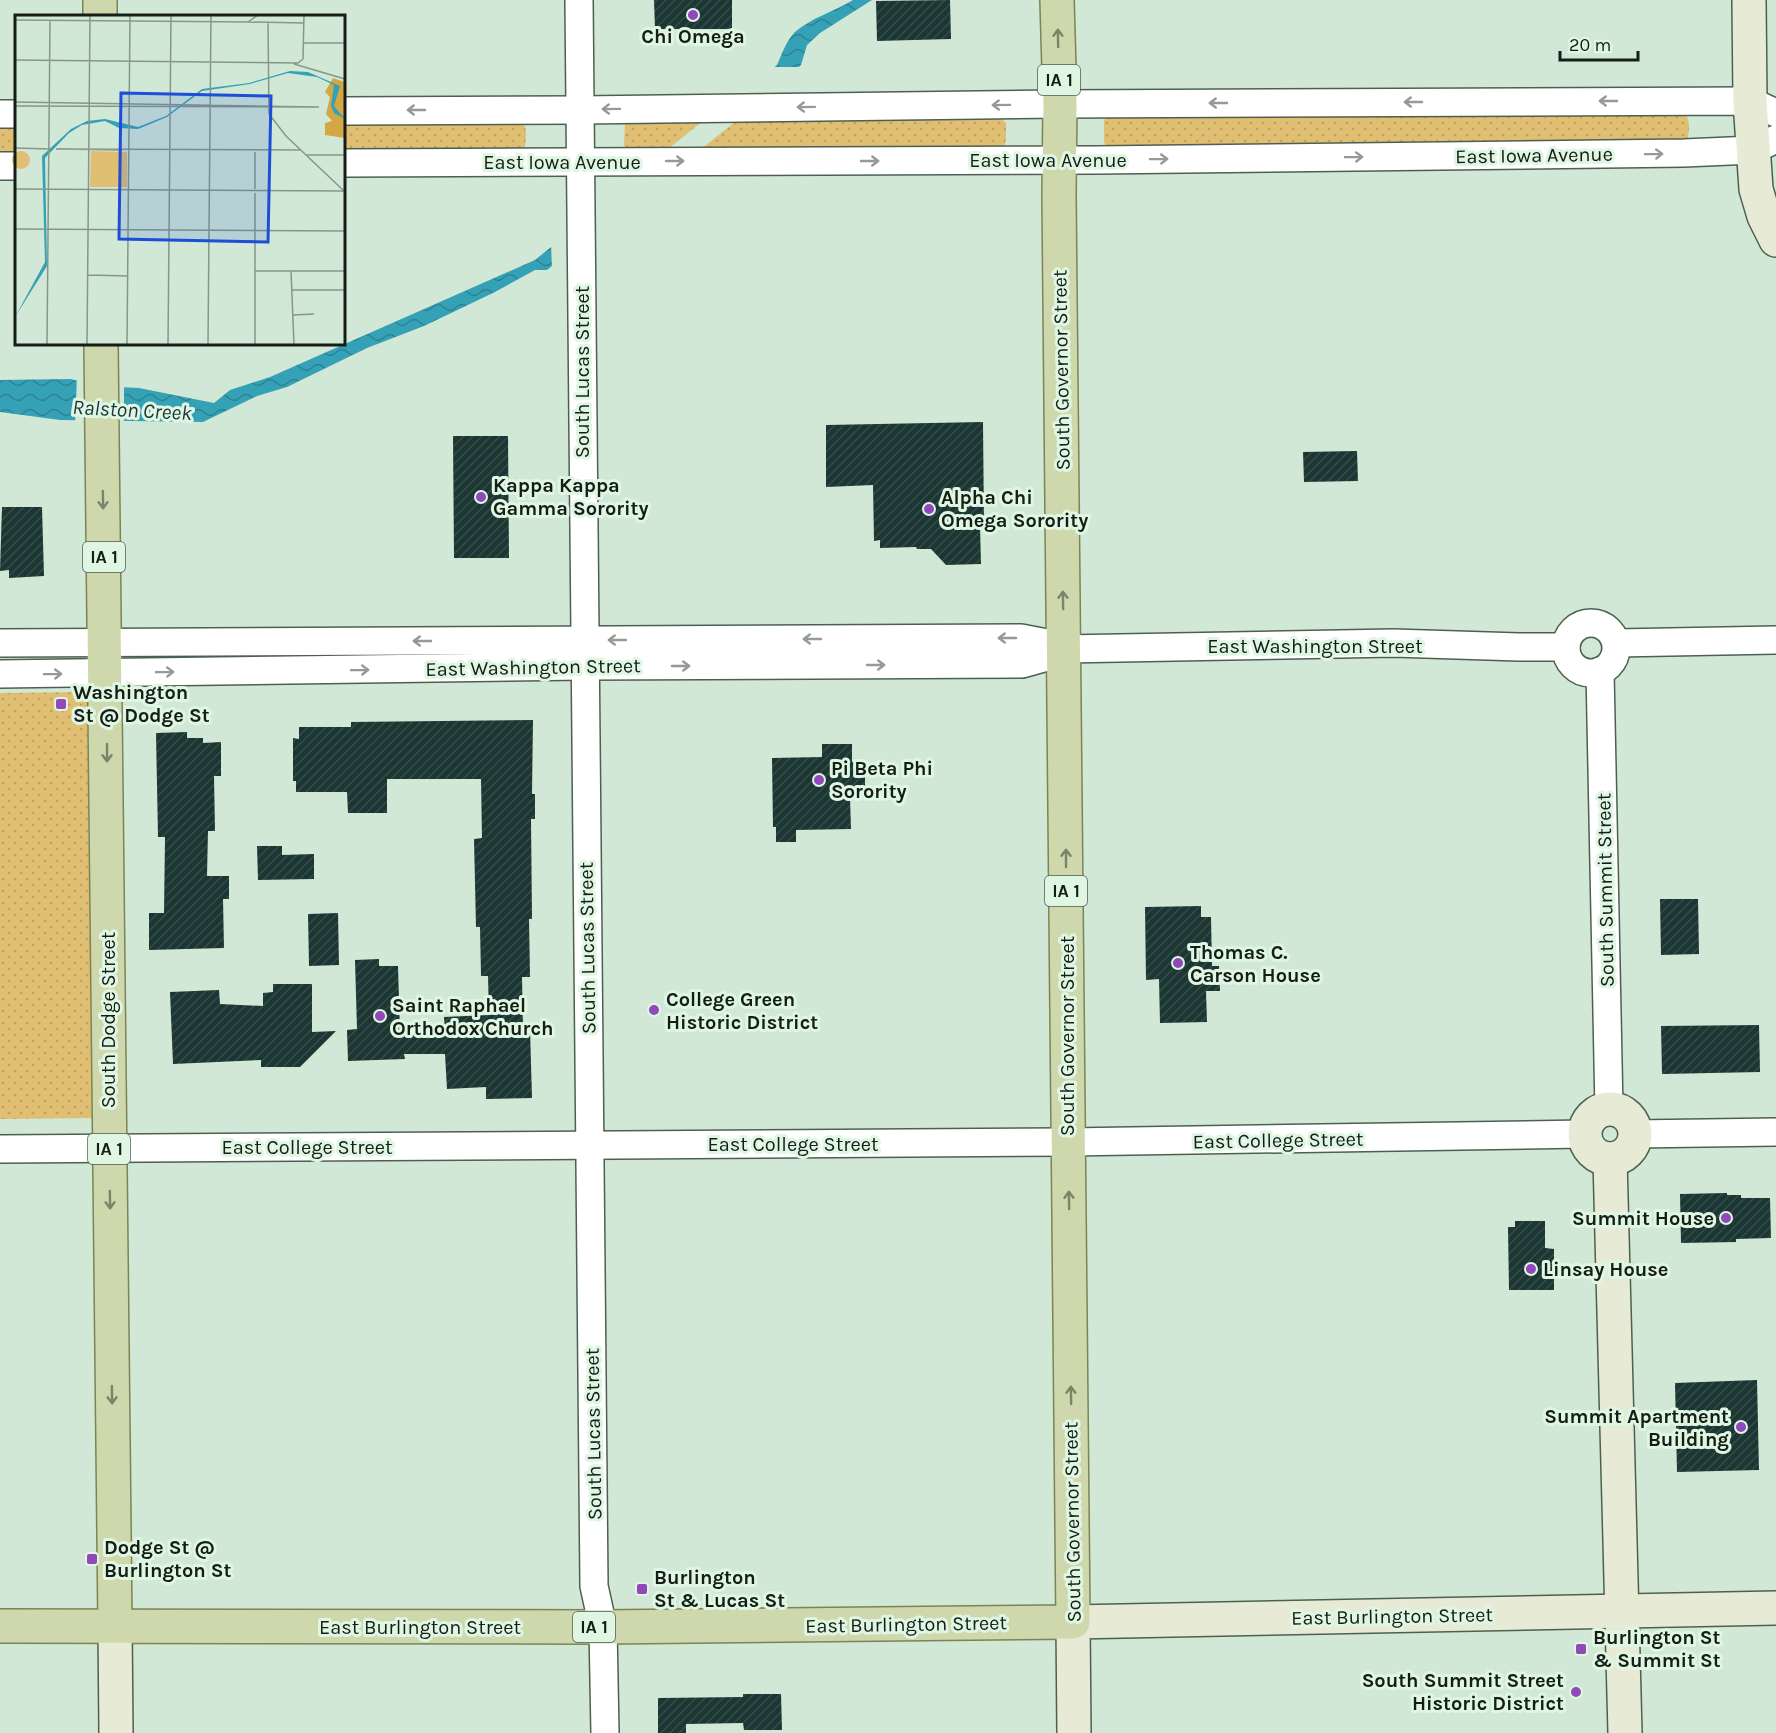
<svg xmlns="http://www.w3.org/2000/svg" width="1776" height="1733" viewBox="0 0 1776 1733" font-family="Karla,sans-serif">
<style>
.grass{fill:url(#grass-dots)}
.water{fill:url(#water-waves)}
.pier{fill:#d2e8d6}
.building{fill:url(#building-hatch)}
.lines{fill:none;stroke-linecap:round;stroke-linejoin:round}
.street-casing{stroke:#4d6050;stroke-width:30}
.secondary-casing{stroke:#4d6050;stroke-width:36}
.primary-casing{stroke:#798554;stroke-width:36}
.street{stroke:#fff;stroke-width:27}
.secondary{stroke:#e7ebd6;stroke-width:33}
.primary{stroke:#cfd7ac;stroke-width:33}
.oneway{stroke:#7b8368}
.oneway2{stroke:#969996}
.poi-dot{fill:#9148bb;stroke:#dff6e3;stroke-width:2}
.labels{text-anchor:middle;stroke-width:6;stroke-linejoin:round;paint-order:stroke}
.shield{fill:#dff6e3;stroke:#525e54;stroke-width:1.5}
.shield-label{font-size:18px;font-weight:bold;fill:#151d16}
.poi-label{font-size:20px;font-weight:bold;fill:#151d16;stroke:#dff6e3;text-anchor:start}
.street-label{font-size:20px;fill:#151d16;stroke:#dff6e3}
.water-label{font-size:21px;font-style:italic;fill:#1c3439;stroke:#dff6e3}
.inset-road{fill:none;stroke:#869789;stroke-width:1.5}
.view{fill:#1d4ed8;fill-opacity:0.15;stroke:#1d4ed8;stroke-width:3}
.inset-edge{fill:none;stroke:#151d16;stroke-width:3}
</style>
<defs>
<pattern id="grass-dots" width="8" height="8" patternUnits="userSpaceOnUse" patternTransform="scale(1.5)"><rect width="8" height="8" fill="#e0be72"/><path d="M2 2h.1M6 6h.1" fill="none" stroke="#bfa362" stroke-width="1.8" stroke-linecap="round"/></pattern>
<pattern id="water-waves" width="16" height="10" patternUnits="userSpaceOnUse" patternTransform="scale(1.5)"><rect width="16" height="10" fill="#35a1b7"/><path d="M0 5q4-4 8 0t8 0" fill="none" stroke="#2c8394"/></pattern>
<pattern id="building-hatch" width="6" height="6" patternUnits="userSpaceOnUse" patternTransform="scale(1.5)"><rect width="6" height="6" fill="#1c3733"/><path d="M-1 1l2-2M0 6l6-6M5 7l2-2" fill="none" stroke="#344b47"/></pattern>
</defs>
<rect width="100%" height="100%" fill="#d2e8d6"/>
<!-- grass -->
<g class="grass">
<path d="M1685 114C1691 121 1689 133 1687 141L1676 143 1106 146 1104 142V120L1109 117Z"/>
<path d="M998 116 1006 123V140L1004 147 994 149H627L624 145 625 123 630 120Z"/>
<path d="M344 121 523 123C528 130 526 142 524 150L344 152Z"/>
<rect x="0" y="123" width="16" height="32"/>
<path d="M87 692 92 1118 0 1119V693Z"/>
</g>
<!-- water -->
<path class="water" d="M853 0H872L820 33 807 45 801 65 547 270H535L495 292 424 326 367 348 287 387 257 396 203 422 60 420 0 412V380L71 379 97 386 139 388 214 403 230 390 270 377 535 260 777 65C782 54 786 41 795 32 811 18 835 11 853 0Z"/>
<!-- pier -->
<g class="pier">
<path d="M770 67H803L552 269 551 243Z"/>
<path d="M77 377 98 383 124 384V424L75 423Z"/>
</g>
<!-- building -->
<g class="building">
<path d="M654 0H732V29H655Z"/>
<path d="M950 0 951 39 877 41 876 1Z"/>
<path d="M983 422 984 526H980L981 564 946 565 931 549H917L916 547 880 548V540L874 541 873 485 826 487V425Z"/>
<path d="M453 436H508L509 558H454Z"/>
<path d="M1357 451 1358 481 1304 482 1303 452Z"/>
<path d="M2 507H42L44 576 9 578V570L0 571Z"/>
<path d="M533 720 532 794H535V819H531L532 919H529L530 977H522L523 1030 530 1029 532 1098 486 1099V1087L447 1089 445 1054H404L405 1059 348 1061 347 1030 357 1029 355 960 379 959V966H398L400 1033 445 1031 444 1017 489 1015 488 976H481L480 927H476L474 839 482 838 481 779H387V813H348L347 792H296V781H293V738L299 739V727H351V722Z"/>
<path d="M187 732V738H203V743L221 742V776H214L215 831H208L207 876H229V899H223L224 948 149 950V913H164L165 837H158L156 733Z"/>
<path d="M822 744H852V762H865V798H850L851 829 796 830V842H776V827H773L772 758 822 757Z"/>
<path d="M257 846H282V855L314 854V879L258 880Z"/>
<path d="M1660 899H1698L1699 954 1661 955Z"/>
<path d="M1201 906V917H1211L1212 966H1219L1220 991H1206L1207 1022 1160 1023 1159 979 1146 980 1145 907Z"/>
<path d="M338 913 339 965 309 966 308 914Z"/>
<path d="M273 984H312V1032L336 1031 300 1067H261V1060L173 1064 170 992 219 990 220 1004 263 1006V993L273 992Z"/>
<path d="M1759 1025 1760 1072 1662 1074 1661 1026Z"/>
<path d="M1727 1193V1195H1741V1198H1770L1771 1238 1736 1239V1242L1681 1243 1680 1194Z"/>
<path d="M1515 1221H1545V1248L1554 1249V1290H1509L1508 1227H1515Z"/>
<path d="M1757 1380 1759 1470 1677 1472 1675 1383Z"/>
<path d="M743 1694H781L782 1730H744L743 1723 686 1724V1733H658V1698L743 1697Z"/>
</g>
<g class="lines">
<!-- street casing -->
<g class="street-casing">
<g id="street">
<path d="M579 0 594 1586 603 1627 605 1733"/>
<path d="M344 111 580 110 1060 104 1750 101 1776 113"/>
<path d="M0 114H16"/>
<path d="M344 163 1097 160 1684 153 1753 150 1776 139"/>
<path d="M0 166H16"/>
<circle cx="1591" cy="648" r="25"/>
<path d="M0 643 1021 638 1047 643 1064 649 1394 643 1519 647H1566"/>
<path d="M1616 643 1776 640"/>
<path d="M1600 671 1609 1110"/>
<path d="M0 674 584 666 1022 664 1047 657 1064 649"/>
<path d="M1634 1134 1776 1132"/>
<path d="M0 1149 1068 1142 1585 1134"/>
</g>
</g>
<!-- secondary casing -->
<g class="secondary-casing">
<g id="secondary">
<path d="M1749 0 1750 101 1756 189 1764 216 1776 240"/>
<circle cx="1610" cy="1134" r="25"/>
<path d="M1610 1159 1625 1733"/>
<path d="M115 1625 116 1733"/>
<path d="M1074 1733 1073 1622 1776 1608"/>
</g>
</g>
<!-- primary casing -->
<g class="primary-casing">
<g id="primary">
<path d="M100 0V16"/>
<path d="M101 344 115 1625"/>
<path d="M0 1626 603 1627 1073 1622 1059 195 1060 104 1057 0"/>
</g>
</g>
<!-- street -->
<use href="#street" class="street"/>
<!-- secondary -->
<use href="#secondary" class="secondary"/>
<!-- primary -->
<use href="#primary" class="primary"/>
</g>
<!-- one-way arrows -->
<defs><path id="oneway-shaft" d="M-6 0H5M1.5-3L5.5 0L1.5 3" fill="none" stroke-width="1.6" stroke-linecap="round" stroke-linejoin="round" transform="scale(1.5)"/></defs>
<g class="oneway">
<use href="#oneway-shaft" transform="translate(1058 38) rotate(-91)"/>
<use href="#oneway-shaft" transform="translate(103 500) rotate(89)"/>
<use href="#oneway-shaft" transform="translate(1063 600) rotate(-91)"/>
<use href="#oneway-shaft" transform="translate(107 753) rotate(90)"/>
<use href="#oneway-shaft" transform="translate(1066 858) rotate(-90)"/>
<use href="#oneway-shaft" transform="translate(110 1200) rotate(89)"/>
<use href="#oneway-shaft" transform="translate(1069 1200) rotate(-91)"/>
<use href="#oneway-shaft" transform="translate(112 1395) rotate(89)"/>
<use href="#oneway-shaft" transform="translate(1071 1395) rotate(-91)"/>
</g>
<g class="oneway2">
<use href="#oneway-shaft" transform="translate(1608 101) rotate(180)"/>
<use href="#oneway-shaft" transform="translate(1413 102) rotate(180)"/>
<use href="#oneway-shaft" transform="translate(1218 103) rotate(180)"/>
<use href="#oneway-shaft" transform="translate(1001 105) rotate(179)"/>
<use href="#oneway-shaft" transform="translate(806 107) rotate(179)"/>
<use href="#oneway-shaft" transform="translate(611 109) rotate(179)"/>
<use href="#oneway-shaft" transform="translate(416 110) rotate(180)"/>
<use href="#oneway-shaft" transform="translate(1654 154) rotate(-1)"/>
<use href="#oneway-shaft" transform="translate(1354 157) rotate(-1)"/>
<use href="#oneway-shaft" transform="translate(1159 159) rotate(-1)"/>
<use href="#oneway-shaft" transform="translate(675 161)"/>
<use href="#oneway-shaft" transform="translate(870 161)"/>
<use href="#oneway-shaft" transform="translate(1007 638) rotate(180)"/>
<use href="#oneway-shaft" transform="translate(812 639) rotate(180)"/>
<use href="#oneway-shaft" transform="translate(617 640) rotate(180)"/>
<use href="#oneway-shaft" transform="translate(422 641) rotate(180)"/>
<use href="#oneway-shaft" transform="translate(876 665)"/>
<use href="#oneway-shaft" transform="translate(681 666)"/>
<use href="#oneway-shaft" transform="translate(360 670) rotate(-1)"/>
<use href="#oneway-shaft" transform="translate(165 672) rotate(-1)"/>
<use href="#oneway-shaft" transform="translate(53 674) rotate(-1)"/>
</g>
<!-- markers -->
<g class="poi-dot">
<circle cx="693" cy="15" r="6"/>
<circle cx="481" cy="497" r="6"/>
<circle cx="929" cy="509" r="6"/>
<rect x="55" y="698" width="12" height="12" rx="3"/>
<circle cx="819" cy="780" r="6"/>
<circle cx="1178" cy="963" r="6"/>
<circle cx="654" cy="1010" r="6"/>
<circle cx="380" cy="1016" r="6"/>
<circle cx="1726" cy="1218" r="6"/>
<circle cx="1531" cy="1269" r="6"/>
<circle cx="1741" cy="1427" r="6"/>
<rect x="86" y="1553" width="12" height="12" rx="3"/>
<rect x="636" y="1583" width="12" height="12" rx="3"/>
<rect x="1575" y="1643" width="12" height="12" rx="3"/>
<circle cx="1576" cy="1692" r="6"/>
</g>
<g class="labels">
<!-- shield labels -->
<g class="shield">
<rect x="1038" y="65" width="42" height="30" rx="4.5"/>
<rect x="83" y="542" width="42" height="30" rx="4.5"/>
<rect x="1045" y="876" width="42" height="30" rx="4.5"/>
<rect x="88" y="1134" width="42" height="30" rx="4.5"/>
<rect x="573" y="1612" width="42" height="30" rx="4.5"/>
</g>
<g class="shield-label">
<text x="1059" y="86">IA 1</text>
<text x="104" y="563">IA 1</text>
<text x="1066" y="897">IA 1</text>
<text x="109" y="1155">IA 1</text>
<text x="594" y="1633">IA 1</text>
</g>
<!-- poi labels -->
<g class="poi-label">
<text x="693" y="43" text-anchor="middle">Chi Omega</text>
<text x="493" y="492">Kappa Kappa<tspan x="493" dy="23">Gamma Sorority</tspan></text>
<text x="941" y="504">Alpha Chi<tspan x="941" dy="23">Omega Sorority</tspan></text>
<text x="73" y="699">Washington<tspan x="73" dy="23">St @ Dodge St</tspan></text>
<text x="831" y="775">Pi Beta Phi<tspan x="831" dy="23">Sorority</tspan></text>
<text x="1190" y="959">Thomas C.<tspan x="1190" dy="23">Carson House</tspan></text>
<text x="666" y="1006">College Green<tspan x="666" dy="23">Historic District</tspan></text>
<text x="392" y="1012">Saint Raphael<tspan x="392" dy="23">Orthodox Church</tspan></text>
<text x="1714" y="1225" text-anchor="end">Summit House</text>
<text x="1543" y="1276">Linsay House</text>
<text x="1729" y="1423" text-anchor="end">Summit Apartment<tspan x="1729" dy="23">Building</tspan></text>
<text x="104" y="1554">Dodge St @<tspan x="104" dy="23">Burlington St</tspan></text>
<text x="654" y="1584">Burlington<tspan x="654" dy="23">St &amp; Lucas St</tspan></text>
<text x="1593" y="1644">Burlington St<tspan x="1593" dy="23">&amp; Summit St</tspan></text>
<text x="1564" y="1687" text-anchor="end">South Summit Street<tspan x="1564" dy="23">Historic District</tspan></text>
</g>
<!-- street labels -->
<g class="street-label">
<text transform="translate(1534 155) rotate(-1)" y="7">East Iowa Avenue</text>
<text x="1048" y="167">East Iowa Avenue</text>
<text x="562" y="169">East Iowa Avenue</text>
<text transform="translate(1061 370) rotate(-91)" y="7">South Governor Street</text>
<text transform="translate(582 372) rotate(-90)" y="7">South Lucas Street</text>
<text x="1315" y="653">East Washington Street</text>
<text transform="translate(533 667) rotate(-1)" y="7">East Washington Street</text>
<text transform="translate(1605 890) rotate(-91)" y="7">South Summit Street</text>
<text transform="translate(587 948) rotate(-91)" y="7">South Lucas Street</text>
<text transform="translate(108 1020) rotate(-90)" y="7">South Dodge Street</text>
<text transform="translate(1067 1036) rotate(-90)" y="7">South Governor Street</text>
<text transform="translate(1278 1140) rotate(-1)" y="7">East College Street</text>
<text x="793" y="1151">East College Street</text>
<text x="307" y="1154">East College Street</text>
<text transform="translate(593 1434) rotate(-91)" y="7">South Lucas Street</text>
<text transform="translate(1072 1522) rotate(-91)" y="7">South Governor Street</text>
<text transform="translate(1392 1616) rotate(-1)" y="7">East Burlington Street</text>
<text transform="translate(906 1624) rotate(-1)" y="7">East Burlington Street</text>
<text x="420" y="1634">East Burlington Street</text>
</g>
<!-- water labels -->
<g class="water-label">
<text transform="translate(132 410) rotate(3)" y="7">Ralston Creek</text>
</g>
</g>
<!-- overview -->
<g transform="translate(15 15)">
<rect width="330" height="330" fill="#d2e8d6"/>
<path d="M76 136 112 137V172H75ZM-3 145a9 9 0 1 1 18 0a9 9 0 1 1-18 0Z" fill="#e0be72"/>
<path d="M318 63 330 67V123L310 120V108L317 106 311 99 315 82 310 77Z" fill="#d2a744"/>
<path d="M275 56 293 57 325 71 319 91 330 104 319 98 316 91 319 70 302 62 273 58 235 69 187 76 152 102 123 114 104 113 90 106 67 110 54 118 30 143 32 251 0 302 30 247 27 141 56 114 72 106 90 104 123 112 151 101 187 74 234 68Z" fill="#35a1b7"/>
<path class="inset-road" d="M0 5 233 7 243 0M233 7 289 8M253 8 254 99 271 121 328 175M289 28H330M0 45 283 48 288 44 289 0M279 49 330 64M0 87 304 92M0 91 289 92M0 133 35 134M41 134 285 135M43 134 107 135M240 137V174M292 140H330M0 174 329 176M240 178V330M0 214 330 216M194 216 196 0M240 256H330M276 256 279 330M73 260 113 261M277 275H330M278 300 299 299M32 330 35 6M72 330 75 0M112 330 115 0M153 330 156 0M193 330 194 216"/>
<path class="view" d="M106 78 256 81 253 227 104 224Z"/>
<rect width="330" height="330" class="inset-edge"/>
</g>
<!-- scale -->
<path d="M1560 51v9h78v-9" fill="none" stroke="#151d16" stroke-width="3"/>
<text x="1569" y="51" font-size="18" fill="#151d16" stroke="#dff6e3" stroke-width="4.5" paint-order="stroke">20 m</text>
</svg>
